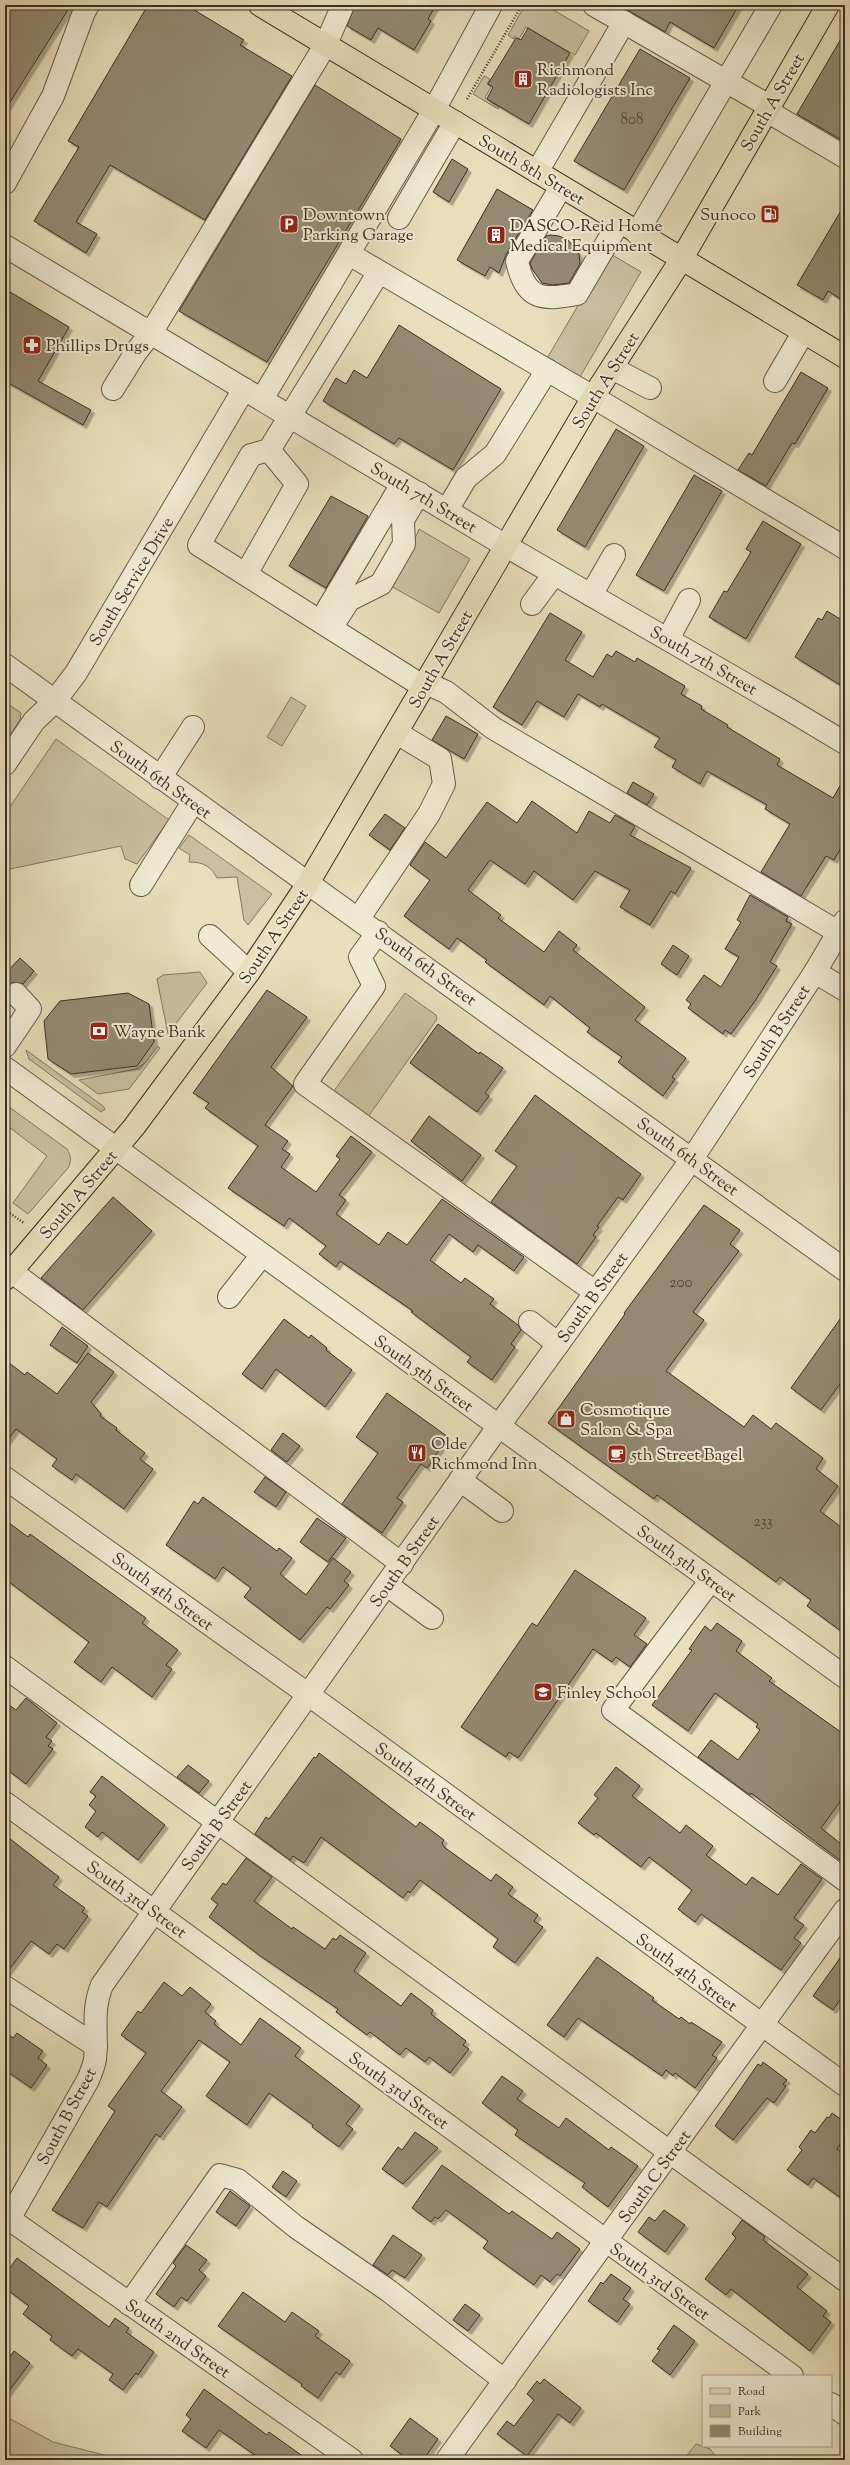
<svg xmlns="http://www.w3.org/2000/svg" width="850" height="2465" viewBox="0 0 850 2465" font-family="'Sorts Mill Goudy',serif">
<style>
.green{fill:#cac0a1;stroke:#827862}
.building{fill:#948a72;stroke:#3a2f23;filter:url(#shadow)}
.lines{fill:none;stroke-linecap:round;stroke-linejoin:round}
.minor-casing{stroke:#665b49;stroke-width:24}
.major-casing{stroke:#3a2f23;stroke-width:24}
.highway-casing{stroke:#3a2f23;stroke-width:24}
.path{stroke:#3a2f23;stroke-width:2.5;stroke-dasharray:1 2;stroke-linecap:butt}
.minor{stroke:#f0ead3;stroke-width:22}
.major{stroke:#e8debb;stroke-width:22}
.highway{stroke:#e8debb;stroke-width:22}
.labels{text-anchor:middle;stroke-width:4;stroke-linejoin:round;paint-order:stroke}
.number-label{font-size:15px;fill:#504637}
.poi-label{font-size:17px;fill:#3a2f23;stroke:#f0ead3;text-anchor:start}
.street-label{font-size:17px;fill:#3a2f23;stroke:#f0ead3}
</style>
<defs>
<filter id="shadow"><feDropShadow dx="3.5" dy="3.5" stdDeviation="0" flood-color="#0004"/></filter>
</defs>
<rect width="100%" height="100%" fill="#e8debb"/>
<filter id="stains"><feTurbulence type="fractalNoise" baseFrequency=".005" numOctaves="4"/><feColorMatrix values="0 0 0 0 .2 0 0 0 0 .09 0 0 0 0 .02 0 0 0 .5 -.17"/></filter>
<radialGradient id="worn" r=".72"><stop offset=".6" stop-color="#630" stop-opacity="0"/><stop offset="1" stop-color="#630" stop-opacity=".3"/></radialGradient>
<!-- green -->
<g class="green">
<path d="M525 5H545L589 31 575 55 526 27 519 39 515 36 514 39 508 35Z"/>
<path d="M484 76 490 79 487 84 491 87 485 98 499 107 498 109 473 94Z"/>
<path d="M609 253 641 272 580 377 546 360Z"/>
<path d="M419 529 470 559 439 613 389 585 414 541Z"/>
<path d="M291 697 306 706 282 746 267 737Z"/>
<path d="M5 702 21 713 20 720 5 742Z"/>
<path d="M56 739 169 820 137 864 125 859 121 846 5 870V814Z"/>
<path d="M189 835 272 894 248 925 244 920 237 877 217 878C211 866 203 862 189 862L190 855 179 848Z"/>
<path d="M200 972 207 983 168 1034 157 979 163 975Z"/>
<path d="M405 993 436 1015 437 1019 365 1121 331 1095Z"/>
<path d="M158 1046 160 1048 129 1089 98 1094 79 1080 136 1069 145 1063Z"/>
<path d="M26 1050 103 1106 105 1109 101 1112 29 1059Z"/>
<path d="M5 1104 67 1149C71 1156 72 1161 68 1168L28 1214 13 1203 47 1156 5 1124Z"/>
<path d="M5 2416 53 2442 124 2460H5Z"/>
<path d="M696 2444 710 2449 719 2460H683Z"/>
</g>
<!-- building -->
<g class="building">
<path d="M5 5H71L5 110Z"/>
<path d="M148 5H186L244 40 240 45 292 76 205 220 110 165 76 222 97 234 86 253 34 221 79 147 68 141Z"/>
<path d="M355 5H436L428 19 431 21 414 50 378 28 371 40 347 26Z"/>
<path d="M619 5H739L714 48 670 22 665 32Z"/>
<path d="M528 28 570 53 529 124 487 99 493 87 488 84 516 38 521 40Z"/>
<path d="M845 32V142L797 114Z"/>
<path d="M640 49 690 78 624 190 574 161Z"/>
<path d="M315 85 401 139 267 362 179 311Z"/>
<path d="M452 159 468 169 449 202 433 192Z"/>
<path d="M497 189 533 210 506 255 499 273 490 267 485 276 457 260Z"/>
<path d="M845 204V302L828 291 823 300 797 285Z"/>
<path d="M550 235 559 236 568 240 579 254 580 264 569 283 553 285 542 283 532 269 530 263 546 236Z"/>
<path d="M5 289 69 327 38 381 91 410 83 425 5 381Z"/>
<path d="M399 325 501 389 453 470 399 438 394 444 323 401 336 378 346 384 354 370 367 378Z"/>
<path d="M801 372 828 388 795 444 792 443 766 486 738 470 749 453 752 455Z"/>
<path d="M616 429 644 446 585 547 557 530Z"/>
<path d="M694 475 722 491 664 591 636 575Z"/>
<path d="M331 496 368 516 326 588 289 566Z"/>
<path d="M763 521 801 544 746 639 709 617 724 591 727 592 751 552 746 549Z"/>
<path d="M827 611 845 622V688L795 657 818 618 822 620Z"/>
<path d="M550 613 582 632 565 660 593 677 607 654 612 657 616 651 635 662 637 658 685 686 681 694 702 706 701 709 728 725 727 727 780 759 777 765 833 798 845 777V841L834 860 826 856 801 896 761 872 790 824 765 809 767 805 707 771 700 784 672 767 676 760 654 747 660 738 602 704 600 707 578 694 564 717 537 701 522 725 493 707Z"/>
<path d="M446 716 478 734 464 759 432 740Z"/>
<path d="M633 782 654 794 647 805 627 793Z"/>
<path d="M532 801 577 833 589 811 610 823 615 815 635 826 630 835 691 868 675 894 671 891 650 925 620 907 630 890 595 871 573 900 534 871 525 884 490 860 468 890 501 915 498 918 544 952 559 931 577 945 573 950 645 1007 635 1020 686 1058 672 1077 675 1079 663 1096 618 1062 622 1057 587 1032 590 1028 550 996 544 1005 485 962 487 960 457 938 449 949 404 916 430 880 410 865 425 842 446 858 487 802 517 823Z"/>
<path d="M385 814 405 828 390 850 369 835Z"/>
<path d="M750 895 788 917 786 921 792 924 770 962 777 966 755 1001 731 1034 725 1030 723 1034 688 1008 691 1004 686 1000 704 975 721 987 739 957 725 949 741 922 737 920Z"/>
<path d="M673 945 689 956 677 975 661 964Z"/>
<path d="M20 958 34 971 23 984 13 982 5 989V974Z"/>
<path d="M267 990 307 1017 271 1067 293 1086 265 1125 288 1141 282 1149 290 1154 281 1167 316 1192 340 1159 336 1156 351 1136 372 1152 339 1195 346 1200 336 1214 379 1245 388 1232 407 1245 442 1199 524 1257 514 1271 478 1245 473 1252 449 1234 430 1260 461 1283 465 1278 494 1299 490 1304 518 1325 521 1330 511 1344 515 1347 492 1380 467 1362 471 1357 411 1312 413 1311 340 1261 336 1267 319 1254 326 1246 289 1218 284 1226 228 1188 258 1146 205 1108 209 1103 193 1093Z"/>
<path d="M128 993 149 1004 154 1042 137 1066 71 1074 48 1059 44 1021 60 1001Z"/>
<path d="M438 1024 479 1054 480 1052 503 1068 485 1093 489 1096 477 1112 410 1063Z"/>
<path d="M535 1095 641 1174 623 1200 618 1197 597 1226 599 1227 593 1235 596 1237 577 1264 491 1202 517 1166 495 1151Z"/>
<path d="M429 1116 481 1155 462 1181 411 1141Z"/>
<path d="M113 1197 152 1231 83 1310 41 1278Z"/>
<path d="M704 1205 740 1230 730 1244 739 1251 693 1312 704 1320 666 1371 744 1427 753 1415 771 1429 776 1423 823 1458 816 1469 838 1486 820 1511 845 1530V1634L807 1606 811 1600 780 1577 776 1582 657 1495 654 1499 548 1423 625 1314 624 1313Z"/>
<path d="M845 1312V1377L821 1410 791 1388Z"/>
<path d="M284 1319 309 1338 311 1335 327 1348 326 1350 352 1370 325 1407 276 1369 262 1389 242 1374Z"/>
<path d="M62 1327 88 1346 77 1363 50 1345Z"/>
<path d="M88 1353 114 1372 91 1402 101 1414 100 1416 117 1428 116 1430 145 1453 140 1459 153 1469 124 1509 76 1474 72 1480 52 1466 57 1459 16 1429 5 1444V1360L25 1375 27 1372 57 1394Z"/>
<path d="M387 1393 448 1437 427 1468 421 1464 397 1498 403 1502 382 1533 342 1504 378 1453 356 1437Z"/>
<path d="M283 1433 300 1446 287 1462 271 1450Z"/>
<path d="M265 1477 286 1492 276 1507 254 1492Z"/>
<path d="M203 1497 277 1551 279 1548 292 1558 280 1574 306 1595 333 1558 351 1572 344 1581 349 1585 330 1609 327 1607 300 1640 244 1597 251 1588 223 1567 215 1579 166 1545 194 1501 198 1504Z"/>
<path d="M317 1518 346 1538 328 1562 300 1542Z"/>
<path d="M5 1520 28 1537 30 1534 146 1618 142 1623 178 1650 166 1665 172 1669 152 1697 112 1667 101 1682 74 1662 89 1642 5 1579Z"/>
<path d="M575 1570 646 1618 634 1635 647 1644 630 1667 616 1657 612 1662 593 1649 518 1758 509 1752 506 1757 461 1727 532 1623 537 1626Z"/>
<path d="M717 1623 742 1641 736 1651 772 1678 769 1681 845 1735V1795L821 1828 845 1847V1864L751 1793 750 1795 698 1757 711 1740 738 1760 760 1730 756 1727 758 1724 715 1693 688 1731 652 1705 692 1650 689 1649 705 1626 711 1631Z"/>
<path d="M26 1698 57 1723 46 1737 52 1741 48 1746 53 1749 26 1784 5 1768V1702L16 1710Z"/>
<path d="M319 1753 416 1827 420 1822 444 1840 442 1843 444 1847 491 1881 496 1874 513 1887 508 1894 538 1915 534 1921 543 1927 515 1963 493 1947 498 1939 420 1880 410 1893 408 1891 403 1898 321 1837 304 1863 293 1856 290 1860 255 1834 266 1817 269 1819 314 1757 316 1758Z"/>
<path d="M188 1765 209 1781 199 1793 177 1777Z"/>
<path d="M616 1767 640 1786 632 1796 680 1833 686 1825 713 1846 706 1855 746 1885 752 1877 778 1895 801 1864 822 1879 794 1918 804 1925 794 1938 801 1943 781 1970 701 1914 695 1922 678 1909 692 1890 649 1857 641 1867 596 1833 594 1835 578 1823 598 1798 594 1795Z"/>
<path d="M102 1776 165 1825 138 1860 102 1832 98 1837 85 1827 96 1811 89 1805 96 1796 90 1792Z"/>
<path d="M5 1835 59 1877 53 1885 85 1908 82 1912 88 1916 64 1949 57 1944 49 1954 31 1941 5 1975Z"/>
<path d="M246 1858 272 1877 254 1901 292 1929 293 1927 325 1949 333 1938 336 1940 340 1935 366 1953 354 1971 401 2006 411 1993 433 2010 431 2014 466 2041 463 2045 469 2049 450 2073 429 2057 425 2062 406 2048 400 2055 370 2032 367 2035 336 2012 338 2009 259 1955 209 1917 218 1904 211 1899 223 1883 226 1885Z"/>
<path d="M845 1951V1993L833 2010 813 1996Z"/>
<path d="M597 1957 654 1998 652 2000 679 2019 681 2017 690 2024 691 2022 722 2042 712 2055 717 2058 695 2088 675 2073 673 2076 666 2070 662 2076 578 2018 564 2037 547 2025Z"/>
<path d="M164 1982 182 1996 190 1987 211 2004 205 2012 216 2021 214 2024 241 2045 260 2018 301 2048 295 2056 360 2106 346 2124 353 2129 339 2147 312 2127 313 2125 269 2093 247 2125 206 2096 230 2062 199 2040 161 2091 182 2107 160 2137 156 2134 107 2207 99 2202 83 2228 52 2210 115 2111 108 2106 146 2053 121 2035 138 2011 141 2013Z"/>
<path d="M5 2032 13 2038 17 2033 43 2051 38 2058 47 2065 31 2088 5 2070Z"/>
<path d="M763 2062 787 2080 783 2084 786 2086 774 2103 767 2098 733 2140 715 2126 758 2064 761 2066Z"/>
<path d="M502 2076 523 2091 517 2099 559 2128 566 2118 609 2150 611 2147 638 2166 608 2207 582 2187 585 2183 515 2135 518 2130 482 2103Z"/>
<path d="M832 2113 845 2122V2138L837 2149 845 2155V2201L813 2178 808 2185 787 2170 802 2150 799 2147 811 2130 815 2133 827 2117 829 2118Z"/>
<path d="M415 2132 438 2148 403 2184 382 2169 398 2147 402 2150Z"/>
<path d="M442 2165 509 2214 512 2211 552 2239 557 2232 580 2249 560 2276 557 2274 550 2282 541 2275 534 2285 483 2248 488 2241 446 2210 438 2219 435 2217 431 2222 412 2208Z"/>
<path d="M283 2171 297 2181 286 2197 272 2187Z"/>
<path d="M230 2191 250 2206 236 2226 216 2212Z"/>
<path d="M664 2210 685 2225 665 2252 638 2232 649 2217 655 2221Z"/>
<path d="M742 2220 765 2237 763 2240 808 2274 797 2287 827 2311 823 2316 831 2322 810 2351 731 2289 726 2295 705 2279 736 2238 732 2234Z"/>
<path d="M393 2235 422 2255 405 2278 392 2270 388 2275 373 2265Z"/>
<path d="M186 2245 207 2260 199 2270 206 2276 187 2301 181 2297 174 2307 156 2294 176 2266 173 2263Z"/>
<path d="M17 2258 109 2327 115 2318 129 2328 126 2332 154 2352 138 2375 136 2373 123 2390 109 2380 113 2374 78 2349 72 2356 50 2340 52 2336 23 2314 29 2306 5 2288V2275Z"/>
<path d="M611 2274 631 2288 623 2299 630 2304 617 2322 588 2301 601 2282 603 2284Z"/>
<path d="M243 2292 285 2322 292 2312 319 2331 315 2336 350 2361 340 2375 336 2372 318 2398 301 2386 302 2384 218 2326Z"/>
<path d="M465 2304 480 2315 468 2331 453 2320Z"/>
<path d="M674 2325 695 2341 670 2375 652 2361 660 2350 657 2349Z"/>
<path d="M14 2351 30 2363 5 2396V2363Z"/>
<path d="M544 2379 581 2408 570 2423 558 2414 527 2456 497 2434 507 2421 514 2426 534 2400 527 2394 537 2381 540 2384Z"/>
<path d="M204 2389 267 2435 269 2432 308 2460H262L219 2430 206 2448 182 2431 191 2419 186 2415Z"/>
<path d="M410 2418 438 2439 423 2460H409L390 2446Z"/>
</g>
<g class="lines">
<!-- minor casing -->
<g class="minor-casing">
<g id="minor">
<path d="M594 5 769 106"/>
<path d="M767 111 845 157"/>
<path d="M537 172 624 22"/>
<path d="M5 183 53 96 84 12 88 5"/>
<path d="M561 187 517 261C525 299 541 301 577 294L619 222"/>
<path d="M399 218 455 122"/>
<path d="M637 233 771 5"/>
<path d="M5 246 506 546 790 710 845 743"/>
<path d="M349 254 593 397 845 548"/>
<path d="M379 272 269 450 251 455 199 545 424 687"/>
<path d="M612 368 650 388"/>
<path d="M775 381 803 333"/>
<path d="M113 389 136 352 151 333 312 67 326 44 343 5"/>
<path d="M262 399 434 110 491 5"/>
<path d="M447 510 466 478 495 454 547 370"/>
<path d="M246 574 297 484 269 450"/>
<path d="M591 595 614 555"/>
<path d="M532 604 554 574"/>
<path d="M326 612 402 484"/>
<path d="M331 628 349 600 381 584 404 544 403 520 419 493"/>
<path d="M668 639 689 600"/>
<path d="M5 665 845 1270"/>
<path d="M426 683 446 692 493 728 838 932"/>
<path d="M5 764 34 721 54 702 76 673 244 389"/>
<path d="M160 778 193 727"/>
<path d="M141 885 193 802"/>
<path d="M359 918 429 814 444 784 440 759 397 733"/>
<path d="M378 932 360 957 374 986 305 1084 595 1292"/>
<path d="M210 936 249 972"/>
<path d="M815 972 845 990"/>
<path d="M5 1046 30 1009 16 994"/>
<path d="M5 1068 845 1677"/>
<path d="M12 1272 402 1564"/>
<path d="M229 1297 262 1255"/>
<path d="M530 1322 558 1344"/>
<path d="M5 1478 309 1695 845 2085"/>
<path d="M460 1480 502 1511"/>
<path d="M711 1580 613 1710 845 1880"/>
<path d="M387 1585 432 1618"/>
<path d="M5 1667 845 2280"/>
<path d="M5 1803 792 2376"/>
<path d="M5 1987 96 2046"/>
<path d="M5 2216 352 2460"/>
<path d="M9 2219 88 2080C91 2073 94 2066 95 2059 98 2031 91 2012 102 1985L498 1427 692 1159 815 972 845 921"/>
<path d="M129 2304 220 2175 238 2180 296 2227 389 2291 505 2381"/>
<path d="M831 2404 845 2414"/>
<path d="M447 2460 845 1910"/>
</g>
</g>
<!-- major casing -->
<g class="major-casing">
<path id="major" d="M5 1279 134 1127 249 972 307 885 593 397 681 260 828 5"/>
</g>
<!-- highway casing -->
<g class="highway-casing">
<path id="highway" d="M260 5 845 357"/>
</g>
<!-- path -->
<g class="path">
<path d="M467 99 522 5"/>
<path d="M5 1210 24 1223"/>
</g>
<!-- minor -->
<use href="#minor" class="minor"/>
<!-- major -->
<use href="#major" class="major"/>
<!-- highway -->
<use href="#highway" class="highway"/>
</g>
<!-- icons -->
<defs>
<g id="building-square" transform="scale(1)"><rect x="-9" y="-9" width="18" height="18" rx="4" fill="#8f2418" stroke="#f0ead3"/><path d="M-4-6H4V6H1V3H-1V6H-4ZM-2.5-4.3h1.7v1.8h-1.7ZM.8-4.3h1.7v1.8H.8ZM-2.5-1h1.7V.8h-1.7ZM.8-1h1.7V.8H.8Z" fill="#fff"/></g>
<g id="fuel-square" transform="scale(1)"><rect x="-9" y="-9" width="18" height="18" rx="4" fill="#8f2418" stroke="#f0ead3"/><path d="M-5.5-6h7V0h2V4h1.3V-2.5L3-4.5l.8-.8L6-3V5H2.5V1h-1V6h-7ZM-4.2-4.7v3.2H.2V-4.7Z" fill="#fff"/></g>
<g id="parking-square" transform="scale(1)"><rect x="-9" y="-9" width="18" height="18" rx="4" fill="#8f2418" stroke="#f0ead3"/><path d="M-3.5-5.5H1a3.5 3.5 0 0 1 0 7H-1V5.5H-3.5ZM-1-3.4V-.6H.8a1.4 1.4 0 0 0 0-2.8Z" fill="#fff"/></g>
<g id="pharmacy-square" transform="scale(1)"><rect x="-9" y="-9" width="18" height="18" rx="4" fill="#8f2418" stroke="#f0ead3"/><path d="M-2-6h4v4h4v4h-4v4h-4v-4h-4v-4h4Z" fill="#fff"/></g>
<g id="bank-square" transform="scale(1)"><rect x="-9" y="-9" width="18" height="18" rx="4" fill="#8f2418" stroke="#f0ead3"/><path d="M-6-4H6V4H-6ZM0-2.3a2.3 2.3 0 1 0 0 4.6a2.3 2.3 0 1 0 0-4.6Z" fill="#fff"/></g>
<g id="shop-square" transform="scale(1)"><rect x="-9" y="-9" width="18" height="18" rx="4" fill="#8f2418" stroke="#f0ead3"/><path d="M-5-2.5h2.3a2.7 3.5 0 0 1 5.4 0H5L5.5 6h-11ZM-1.5-2.5h3a1.5 2.3 0 0 0-3 0Z" fill="#fff"/></g>
<g id="restaurant-square" transform="scale(1)"><rect x="-9" y="-9" width="18" height="18" rx="4" fill="#8f2418" stroke="#f0ead3"/><path d="M-5-6h1v4h1v-4h1v4h1v-4h1v5L-1.5 .5V6h-2V.5L-5-1ZM5-6V6H3V1.5H1.5Q1.5-4 5-6Z" fill="#fff"/></g>
<g id="cafe-square" transform="scale(1)"><rect x="-9" y="-9" width="18" height="18" rx="4" fill="#8f2418" stroke="#f0ead3"/><path d="M-5.5-4.5H6V0H3Q3 3.5 0 3.5H-2.5Q-5.5 3.5-5.5 0ZM3-3.2v2h1.7v-2ZM-6 4.5H4V6H-6Z" fill="#fff"/></g>
<g id="school-square" transform="scale(1)"><rect x="-9" y="-9" width="18" height="18" rx="4" fill="#8f2418" stroke="#f0ead3"/><path d="M0-5L7-2L0 1L-7-2ZM-4 1L0 2.5L4 1V4Q0 6-4 4Z" fill="#fff"/></g>
</defs>
<g fill-rule="evenodd">
<use href="#building-square" x="523" y="79"/>
<use href="#fuel-square" x="770" y="214"/>
<use href="#parking-square" x="289" y="224"/>
<use href="#building-square" x="496" y="235"/>
<use href="#pharmacy-square" x="32" y="345"/>
<use href="#bank-square" x="99" y="1031"/>
<use href="#shop-square" x="566" y="1419"/>
<use href="#restaurant-square" x="417" y="1453"/>
<use href="#cafe-square" x="617" y="1454"/>
<use href="#school-square" x="543" y="1692"/>
</g>
<g class="labels">
<!-- number labels -->
<g class="number-label">
<text x="632" y="124">808</text>
<text x="681" y="1287">200</text>
<text x="763" y="1526">233</text>
</g>
<!-- poi labels -->
<g class="poi-label">
<text x="537" y="75">Richmond<tspan x="537" dy="20">Radiologists Inc</tspan></text>
<text x="303" y="220">Downtown<tspan x="303" dy="20">Parking Garage</tspan></text>
<text x="756" y="220" text-anchor="end">Sunoco</text>
<text x="510" y="231">DASCO-Reid Home<tspan x="510" dy="20">Medical Equipment</tspan></text>
<text x="46" y="351">Phillips Drugs</text>
<text x="113" y="1037">Wayne Bank</text>
<text x="580" y="1415">Cosmotique<tspan x="580" dy="20">Salon &amp; Spa</tspan></text>
<text x="431" y="1449">Olde<tspan x="431" dy="20">Richmond Inn</tspan></text>
<text x="631" y="1460">5th Street Bagel</text>
<text x="557" y="1698">Finley School</text>
</g>
<!-- street labels -->
<g class="street-label">
<text transform="translate(772 102) rotate(-60)" y="6">South A Street</text>
<text transform="translate(532 169) rotate(31)" y="6">South 8th Street</text>
<text transform="translate(605 380) rotate(-58)" y="6">South A Street</text>
<text transform="translate(424 497) rotate(31)" y="6">South 7th Street</text>
<text transform="translate(131 581) rotate(-59)" y="6">South Service Drive</text>
<text transform="translate(440 659) rotate(-60)" y="6">South A Street</text>
<text transform="translate(704 660) rotate(30)" y="6">South 7th Street</text>
<text transform="translate(161 779) rotate(36)" y="6">South 6th Street</text>
<text transform="translate(273 936) rotate(-56)" y="6">South A Street</text>
<text transform="translate(426 966) rotate(36)" y="6">South 6th Street</text>
<text transform="translate(776 1031) rotate(-57)" y="6">South B Street</text>
<text transform="translate(688 1156) rotate(36)" y="6">South 6th Street</text>
<text transform="translate(78 1194) rotate(-50)" y="6">South A Street</text>
<text transform="translate(592 1297) rotate(-54)" y="6">South B Street</text>
<text transform="translate(424 1373) rotate(36)" y="6">South 5th Street</text>
<text transform="translate(404 1561) rotate(-55)" y="6">South B Street</text>
<text transform="translate(687 1563) rotate(36)" y="6">South 5th Street</text>
<text transform="translate(163 1591) rotate(36)" y="6">South 4th Street</text>
<text transform="translate(426 1781) rotate(36)" y="6">South 4th Street</text>
<text transform="translate(216 1825) rotate(-54)" y="6">South B Street</text>
<text transform="translate(137 1899) rotate(36)" y="6">South 3rd Street</text>
<text transform="translate(687 1972) rotate(36)" y="6">South 4th Street</text>
<text transform="translate(399 2090) rotate(36)" y="6">South 3rd Street</text>
<text transform="translate(66 2116) rotate(-62)" y="6">South B Street</text>
<text transform="translate(654 2176) rotate(-54)" y="6">South C Street</text>
<text transform="translate(660 2281) rotate(36)" y="6">South 3rd Street</text>
<text transform="translate(178 2338) rotate(35)" y="6">South 2nd Street</text>
</g>
</g>
<!-- margin -->
<rect width="850" height="2465" fill="none" stroke="#e8debb" stroke-width="20"/>
<rect x="6" y="6" width="838" height="2453" fill="none" stroke="#3a2f23" stroke-width="2"/>
<rect x="10" y="10" width="830" height="2445" fill="none" stroke="#3a2f23"/>
<!-- legend -->
<rect x="702" y="2375" width="130" height="72" fill="#f0ead3" stroke="#a79f8d"/>
<rect x="710" y="2388" width="20" height="6" fill="#e8debb" stroke="#a79f8d"/>
<text x="738" y="2395" font-size="12" fill="#3a2f23">Road</text>
<rect x="710" y="2405" width="20" height="12" fill="#cac0a1" stroke="#a79f8d"/>
<text x="738" y="2415" font-size="12" fill="#3a2f23">Park</text>
<rect x="710" y="2425" width="20" height="12" fill="#948a72" stroke="#a79f8d"/>
<text x="738" y="2435" font-size="12" fill="#3a2f23">Building</text>
<rect width="100%" height="100%" filter="url(#stains)"/>
<rect width="100%" height="100%" fill="url(#worn)"/>
</svg>
